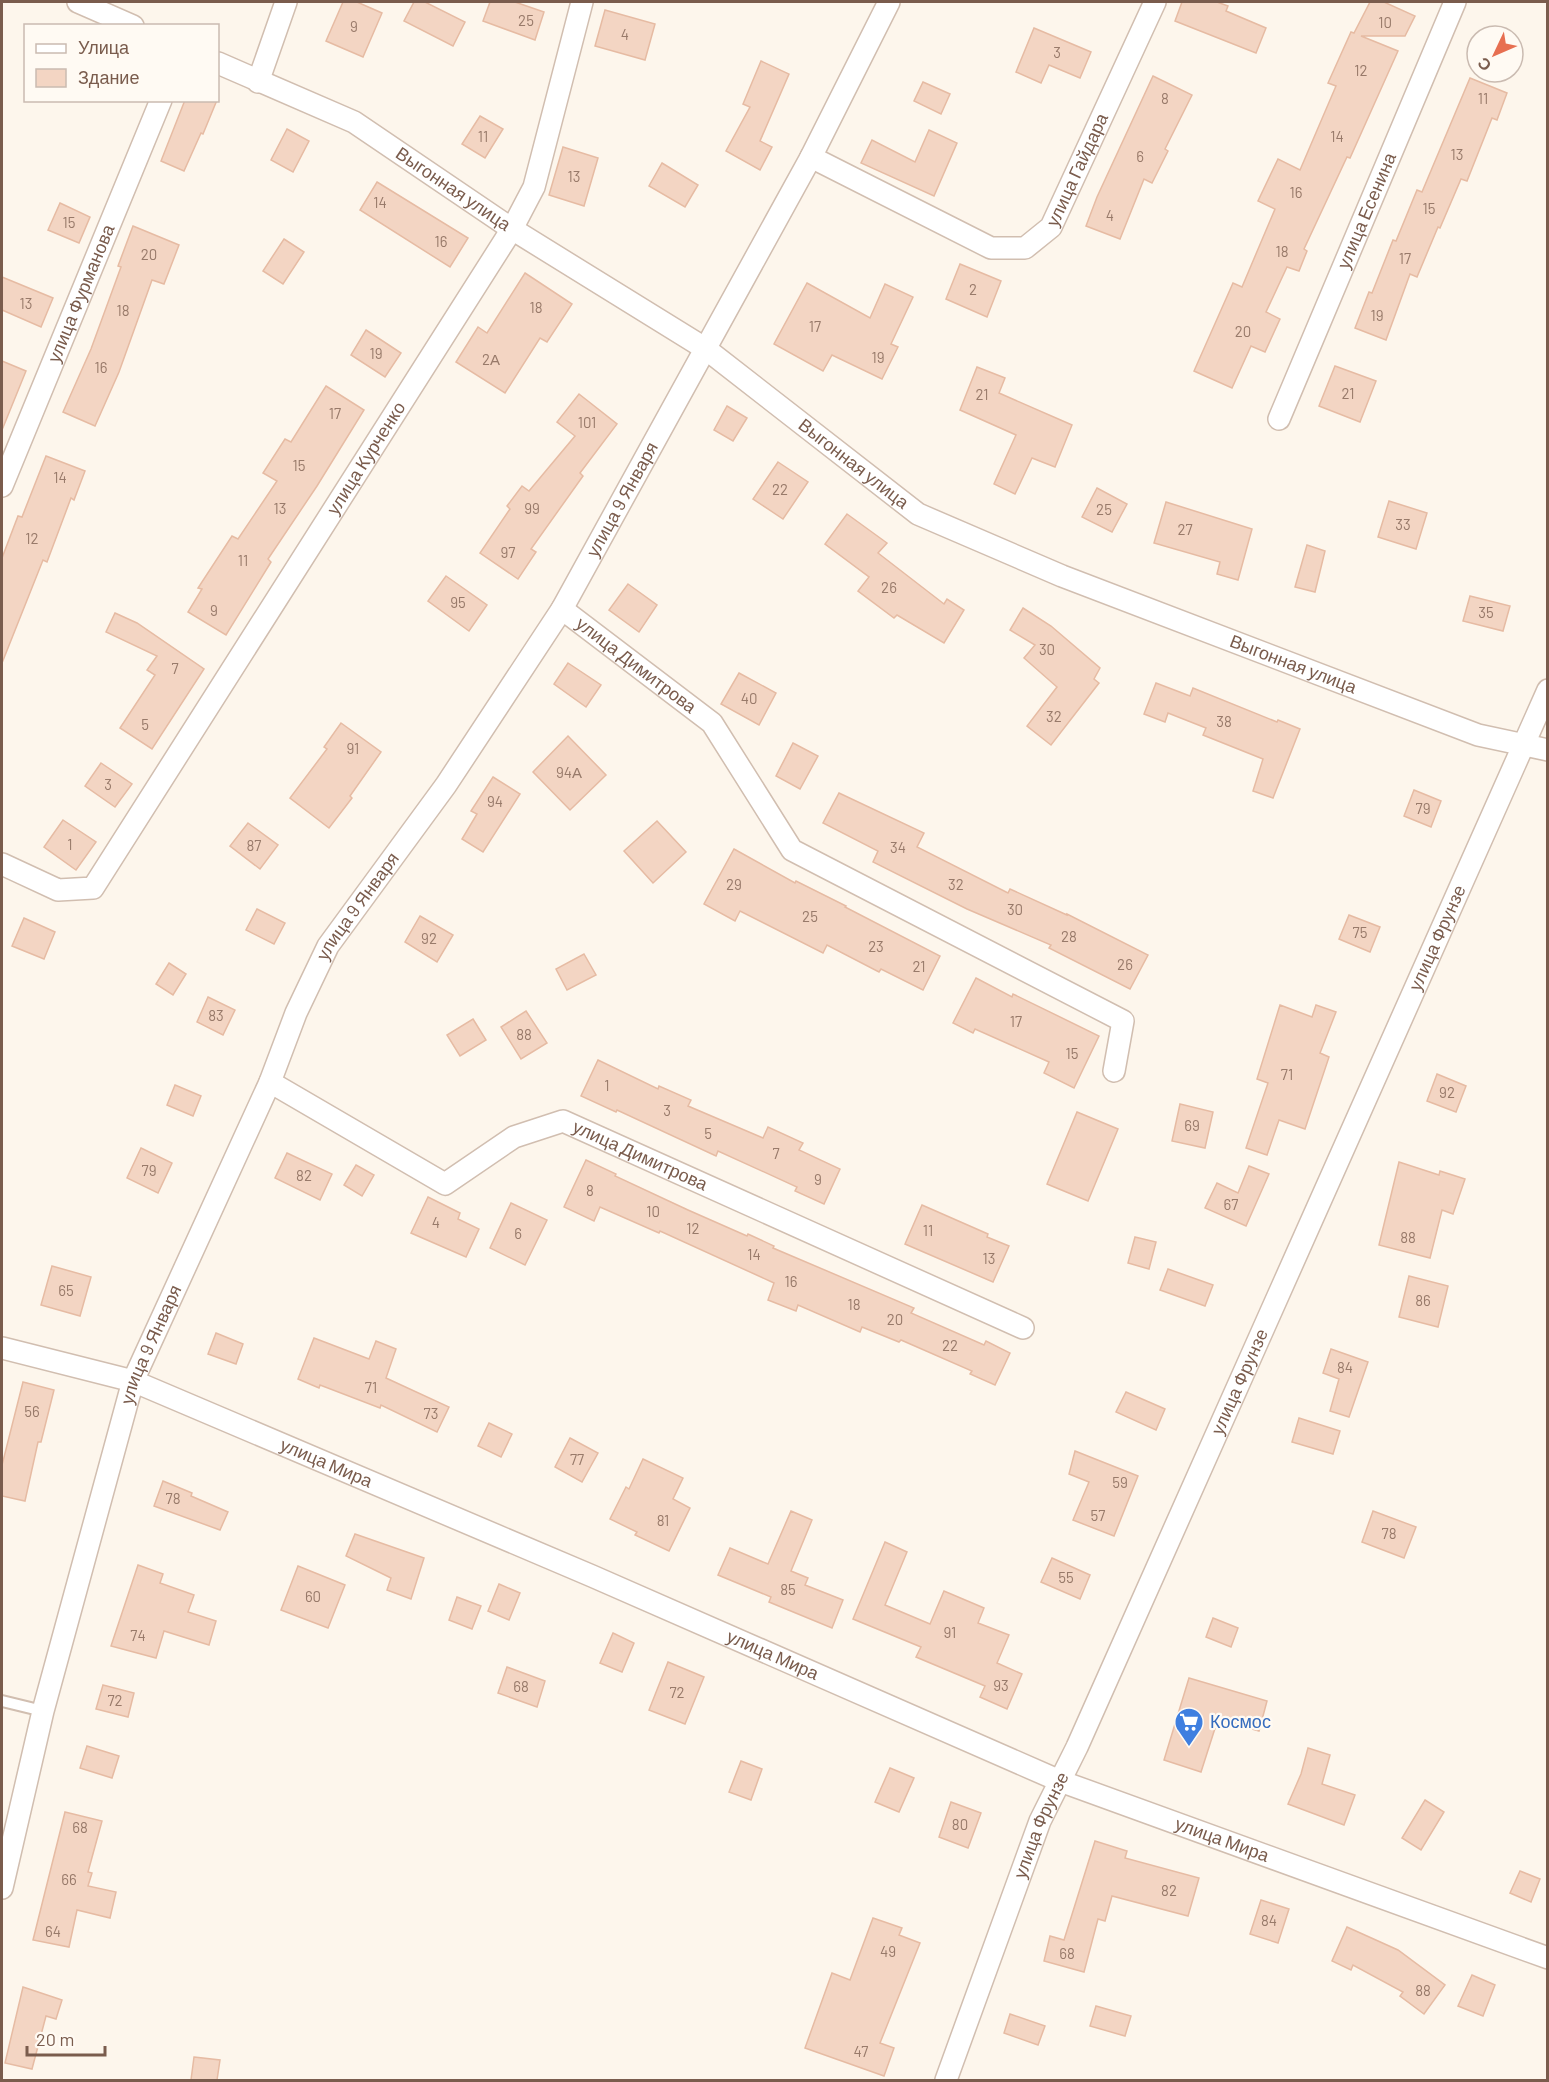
<svg xmlns="http://www.w3.org/2000/svg" width="1549" height="2082" viewBox="0 0 1549 2082" font-family="Barlow,sans-serif">
<style>
.building{fill:#f3d5c3;stroke:#e6bba3;stroke-width:1.5}
.lines{fill:none;stroke-linecap:round;stroke-linejoin:round}
.service-casing{stroke:#d1beb0;stroke-width:14}
.minor-casing{stroke:#d1beb0;stroke-width:24}
.service{stroke:#fff;stroke-width:10}
.minor{stroke:#fff;stroke-width:21}
.labels{text-anchor:middle;stroke-width:4.5;stroke-linejoin:round;paint-order:stroke}
.number-label{font-size:15px;fill:#987a6a}
.street-label{font-size:18px;fill:#7a5c4d;stroke:#fffaf3}
.shop-label{font-size:18px;fill:#366cbe;stroke:#fffaf3;text-anchor:start}
</style>
<rect width="100%" height="100%" fill="#fdf6ec"/>
<!-- building -->
<g class="building">
<path d="M343 2H357L382 13 363 57 326 41Z"/>
<path d="M414 2H425L465 22 453 46 404 21Z"/>
<path d="M490 2H515L544 12 535 40 483 21Z"/>
<path d="M1182 2H1217L1228 6 1226 11 1266 28 1256 53 1175 21Z"/>
<path d="M1370 2H1384L1415 16 1405 36H1361L1398 51 1350 158 1347 157 1304 249 1307 251 1299 271 1287 267 1266 312 1280 319 1265 352 1251 346 1232 388 1194 371 1233 283 1242 287 1275 209 1258 201 1278 159 1300 170 1336 86 1328 83 1351 32 1354 33Z"/>
<path d="M605 10 655 24 645 60 595 46Z"/>
<path d="M1034 28 1091 52 1080 78 1049 65 1041 83 1016 72Z"/>
<path d="M761 61 789 74 760 141 772 147 760 170 726 151 750 107 743 104Z"/>
<path d="M1153 76 1192 95 1165 149 1168 151 1152 183 1144 179 1120 239 1086 226 1097 197Z"/>
<path d="M1470 78 1507 93 1497 120 1492 118 1467 181 1461 179 1440 228 1438 227 1417 277 1410 274 1386 340 1355 328 1369 292 1372 293 1393 240 1396 241 1417 190 1422 192Z"/>
<path d="M923 82 950 94 941 114 914 101Z"/>
<path d="M185 100H217L203 134 201 133 184 171 161 161Z"/>
<path d="M480 116 503 129 485 158 462 144Z"/>
<path d="M287 129 309 141 293 172 271 160Z"/>
<path d="M929 130 957 143 934 196 861 163 872 140 915 162Z"/>
<path d="M563 147 598 158 584 206 549 195Z"/>
<path d="M662 163 698 185 685 207 649 186Z"/>
<path d="M377 182 468 238 450 267 360 210Z"/>
<path d="M60 203 90 217 79 243 48 230Z"/>
<path d="M133 226 179 245 164 284 152 280 119 372 95 426 63 412 91 349 121 267 118 266Z"/>
<path d="M284 239 304 252 283 284 263 271Z"/>
<path d="M960 264 1001 281 987 317 946 299Z"/>
<path d="M525 273 572 304 547 342 540 338 505 393 456 362 478 327 487 333Z"/>
<path d="M2 277 53 298 41 327 2 310Z"/>
<path d="M807 283 870 318 885 284 913 297 891 344 898 347 882 379 832 355 823 371 774 344Z"/>
<path d="M366 330 401 353 385 377 351 355Z"/>
<path d="M2 361 26 371 2 430Z"/>
<path d="M1335 366 1376 381 1360 422 1319 406Z"/>
<path d="M977 367 1005 378 999 393 1072 425 1055 467 1032 458 1015 494 994 484 1016 435 960 410Z"/>
<path d="M326 386 364 410 317 486 268 559 271 562 226 635 188 612 202 589 198 588 232 536 238 539 277 481 263 473 285 439 291 442Z"/>
<path d="M579 394 617 424 580 473 583 476 531 549 536 552 518 579 480 553 510 509 507 506 522 486 529 491 575 436 557 422Z"/>
<path d="M727 406 747 418 733 441 714 430Z"/>
<path d="M46 456 85 471 74 500 71 498 47 562 43 560 2 663V558L18 516 22 517Z"/>
<path d="M778 462 808 482 783 519 753 499Z"/>
<path d="M1097 488 1127 504 1112 532 1082 517Z"/>
<path d="M1389 501 1427 513 1416 549 1378 537Z"/>
<path d="M1166 502 1252 529 1238 580 1217 574 1220 562 1154 543Z"/>
<path d="M847 514 887 543 878 553 944 604 947 599 964 610 944 643 897 615 894 618 858 591 869 577 825 544Z"/>
<path d="M1307 545 1325 551 1315 592 1295 587Z"/>
<path d="M446 576 487 605 469 631 428 601Z"/>
<path d="M628 584 657 605 639 632 609 610Z"/>
<path d="M1470 596 1510 606 1503 631 1463 621Z"/>
<path d="M1023 608 1051 626 1100 668 1094 679 1099 683 1051 745 1027 726 1057 687 1024 658 1035 645 1010 630Z"/>
<path d="M115 613 137 623 204 669 152 749 120 728 155 675 147 670 157 656 106 632Z"/>
<path d="M568 663 601 685 586 707 554 684Z"/>
<path d="M739 673 776 693 759 725 721 704Z"/>
<path d="M1156 683 1190 696 1193 688 1277 722 1278 720 1300 729 1273 798 1253 791 1263 759 1203 735 1206 728 1168 713 1165 722 1144 714Z"/>
<path d="M341 723 381 752 350 796 352 798 329 828 290 798 327 749 324 747Z"/>
<path d="M568 736 606 775 570 810 533 772Z"/>
<path d="M793 743 818 756 800 789 776 776Z"/>
<path d="M101 763 132 784 115 807 85 786Z"/>
<path d="M493 777 520 794 483 852 462 839 477 814 471 811Z"/>
<path d="M1414 790 1441 801 1431 827 1404 816Z"/>
<path d="M839 793 924 833 917 847 1008 893 1010 889 1067 915V914L1148 955 1130 989 1049 948 1051 945 967 909 873 862 878 851 823 823Z"/>
<path d="M63 820 96 842 76 870 44 847Z"/>
<path d="M657 821 686 852 653 883 624 851Z"/>
<path d="M248 823 278 845 260 869 230 846Z"/>
<path d="M734 849 795 883 796 881 846 906 845 907 940 956 923 990 881 969 879 972 827 945 823 953 740 911 735 921 704 904Z"/>
<path d="M257 909 285 923 274 944 246 930Z"/>
<path d="M1349 915 1380 927 1370 952 1339 939Z"/>
<path d="M420 916 453 935 437 962 405 942Z"/>
<path d="M24 918 55 932 44 959 12 946Z"/>
<path d="M584 954 596 975 567 990 556 969Z"/>
<path d="M169 963 186 974 173 995 156 984Z"/>
<path d="M976 978 1012 997 1013 994 1099 1036 1074 1088 1044 1073 1049 1062 975 1029 973 1033 953 1023Z"/>
<path d="M208 997 235 1010 223 1035 197 1022Z"/>
<path d="M1280 1005 1312 1017 1316 1005 1336 1012 1320 1053 1329 1057 1305 1129 1279 1120 1267 1155 1246 1148 1268 1083 1257 1079Z"/>
<path d="M526 1011 547 1043 521 1059 501 1027Z"/>
<path d="M473 1019 486 1040 460 1056 447 1035Z"/>
<path d="M598 1060 658 1089 659 1086 691 1100 688 1106 763 1138 768 1127 803 1143 799 1150 840 1169 824 1204 795 1191 797 1187 718 1151 716 1156 617 1110 616 1112 581 1096Z"/>
<path d="M1437 1074 1466 1086 1456 1112 1427 1101Z"/>
<path d="M175 1085 201 1096 193 1116 167 1105Z"/>
<path d="M1180 1104 1213 1112 1205 1148 1172 1141Z"/>
<path d="M1077 1112 1118 1129 1088 1201 1047 1184Z"/>
<path d="M141 1148 172 1163 158 1193 127 1178Z"/>
<path d="M287 1153 332 1174 320 1200 275 1178Z"/>
<path d="M586 1160 616 1174 615 1176 688 1210 747 1236 748 1234 774 1246 773 1248 914 1308 911 1313 984 1345 986 1341 1010 1353 995 1385 970 1374 972 1371 901 1340 899 1342 862 1327 860 1332 798 1305 796 1311 768 1300 774 1283 660 1231 659 1233 600 1207 594 1221 564 1207Z"/>
<path d="M1399 1162 1439 1175 1440 1171 1465 1179 1453 1214 1442 1210 1430 1258 1379 1245Z"/>
<path d="M356 1165 374 1175 362 1196 344 1185Z"/>
<path d="M1249 1166 1269 1174 1246 1226 1205 1208 1217 1183 1238 1193Z"/>
<path d="M428 1197 460 1213 458 1219 479 1229 466 1257 411 1233Z"/>
<path d="M511 1203 547 1220 525 1265 490 1248Z"/>
<path d="M922 1205 988 1234 987 1237 1009 1246 993 1282 905 1244Z"/>
<path d="M1135 1237 1156 1242 1149 1269 1128 1263Z"/>
<path d="M52 1266 91 1277 80 1316 41 1305Z"/>
<path d="M1168 1269 1213 1285 1205 1306 1160 1290Z"/>
<path d="M1409 1276 1448 1286 1438 1327 1399 1317Z"/>
<path d="M216 1333 243 1344 236 1364 208 1354Z"/>
<path d="M314 1338 369 1359 376 1341 396 1349 386 1378 449 1407 437 1432 381 1405 380 1408 320 1385 319 1388 298 1379Z"/>
<path d="M1331 1349 1368 1362 1349 1417 1330 1411 1339 1379 1323 1373Z"/>
<path d="M23 1382 54 1390 41 1442H38L25 1501 2 1496V1465Z"/>
<path d="M1126 1392 1165 1409 1156 1430 1116 1412Z"/>
<path d="M1299 1418 1340 1431 1333 1454 1292 1442Z"/>
<path d="M489 1423 512 1434 501 1457 478 1446Z"/>
<path d="M570 1438 598 1453 582 1482 555 1467Z"/>
<path d="M1075 1451 1138 1476 1114 1536 1073 1520 1089 1482 1069 1474Z"/>
<path d="M643 1459 683 1478 673 1499 690 1508 669 1551 635 1535 637 1532 610 1519 626 1487 629 1489Z"/>
<path d="M163 1481 192 1493 191 1496 228 1512 220 1530 154 1506Z"/>
<path d="M791 1511 812 1520 791 1571 808 1578 805 1585 843 1600 832 1628 769 1602 771 1597 718 1575 730 1548 768 1564Z"/>
<path d="M1373 1511 1416 1527 1404 1558 1362 1542Z"/>
<path d="M355 1534 424 1558 411 1599 387 1590 391 1578 346 1556Z"/>
<path d="M885 1542 907 1552 885 1605 930 1624 944 1591 984 1608 978 1623 1009 1635 997 1663 1022 1674 1007 1709 980 1697 985 1686 916 1657 921 1647 853 1619Z"/>
<path d="M1052 1558 1090 1575 1080 1599 1041 1582Z"/>
<path d="M138 1565 163 1574 160 1583 194 1595 188 1612 216 1621 209 1645 164 1631 156 1658 111 1646Z"/>
<path d="M298 1566 345 1585 328 1628 281 1610Z"/>
<path d="M499 1584 520 1593 509 1620 488 1611Z"/>
<path d="M457 1597 481 1606 472 1629 449 1620Z"/>
<path d="M1213 1618 1238 1628 1231 1647 1206 1637Z"/>
<path d="M613 1633 634 1643 622 1672 600 1663Z"/>
<path d="M668 1662 704 1677 685 1724 649 1710Z"/>
<path d="M507 1667 545 1681 537 1707 498 1693Z"/>
<path d="M1189 1678 1267 1701 1259 1731 1218 1719 1201 1772 1164 1760Z"/>
<path d="M103 1685 134 1693 128 1717 96 1709Z"/>
<path d="M87 1746 119 1756 112 1778 80 1768Z"/>
<path d="M1308 1748 1330 1755 1322 1784 1355 1795 1344 1825 1288 1804 1301 1774Z"/>
<path d="M741 1761 762 1769 751 1800 729 1792Z"/>
<path d="M890 1768 914 1778 899 1812 875 1802Z"/>
<path d="M1425 1800 1444 1812 1421 1850 1402 1838Z"/>
<path d="M951 1802 981 1813 968 1848 939 1837Z"/>
<path d="M65 1812 102 1821 88 1872 92 1873 88 1886 116 1892 110 1918 77 1910 69 1947 33 1940Z"/>
<path d="M1095 1841 1127 1851 1125 1858 1199 1878 1188 1916 1112 1896 1105 1921 1098 1919 1084 1972 1044 1961 1050 1936 1064 1940Z"/>
<path d="M1520 1871 1540 1879 1531 1902 1510 1893Z"/>
<path d="M1261 1900 1289 1909 1278 1943 1250 1934Z"/>
<path d="M873 1918 902 1928 899 1935 920 1943 880 2043 894 2048 884 2076 805 2048 832 1973 850 1980Z"/>
<path d="M1347 1927 1398 1950 1445 1985 1424 2014 1400 1996 1403 1992 1353 1965 1351 1970 1332 1961Z"/>
<path d="M1472 1975 1495 1985 1483 2016 1458 2006Z"/>
<path d="M23 1987 62 2000 56 2019 46 2016 32 2069 5 2063Z"/>
<path d="M1096 2006 1131 2016 1125 2036 1090 2026Z"/>
<path d="M1010 2014 1045 2026 1038 2045 1004 2033Z"/>
<path d="M194 2057 220 2060 217 2080H191Z"/>
</g>
<g class="lines">
<!-- service casing -->
<g class="service-casing">
<path id="service" d="M2 1701 43 1711"/>
</g>
<!-- minor casing -->
<g class="minor-casing">
<g id="minor">
<path d="M78 2 133 26"/>
<path id="s1" d="M218 63 354 122 512 229 706 349 918 514 1062 576 1478 735 1548 750"/>
<path d="M258 82 286 2"/>
<path id="s2" d="M811 157 991 248H1025L1051 227 1155 2"/>
<path id="s3" d="M1279 419 1455 2"/>
<path id="s4" d="M2 486 161 100"/>
<path id="s5" d="M562 609 712 723 792 850 1123 1021 1114 1071"/>
<path id="s6" d="M2 864 58 890 93 888 512 229 534 187 582 2"/>
<path id="s7" d="M270 1082 445 1184 514 1137 563 1121 1023 1328"/>
<path id="s8" d="M2 1348 133 1381 592 1576 1060 1781 1548 1958"/>
<path id="s9" d="M2 1888 43 1711 133 1381 270 1082 296 1013 328 946 446 785 562 609 811 157 889 2"/>
<path id="s10" d="M946 2080 1040 1821 1077 1747 1548 690"/>
</g>
</g>
<!-- service -->
<use href="#service" class="service"/>
<!-- minor -->
<use href="#minor" class="minor"/>
</g>
<!-- icons -->
<defs>
<g id="supermarket-pin" transform="scale(1.5)"><path d="M0 17L-7.5 6A9.5 9.5 0 1 1 7.5 6Z" fill="#3f7fe0" stroke="#fffaf3"/><path d="M-6-5.5h2.5l.6 2H6L4.5 2H-2.5L-4.4-4H-6ZM-1.5 3.2a1.3 1.3 0 1 0 .1 0ZM3 3.2a1.3 1.3 0 1 0 .1 0Z" fill="#fff"/></g>
</defs>
<g fill-rule="evenodd">
<use href="#supermarket-pin" x="1189" y="1722"/>
</g>
<g class="labels">
<!-- number labels -->
<g class="number-label">
<text x="526" y="26">25</text>
<text x="1385" y="28">10</text>
<text x="354" y="32">9</text>
<text x="625" y="40">4</text>
<text x="1057" y="58">3</text>
<text x="1361" y="76">12</text>
<text x="1165" y="104">8</text>
<text x="1483" y="104">11</text>
<text x="483" y="142">11</text>
<text x="1337" y="142">14</text>
<text x="1457" y="160">13</text>
<text x="1140" y="162">6</text>
<text x="574" y="182">13</text>
<text x="1296" y="198">16</text>
<text x="380" y="208">14</text>
<text x="1429" y="214">15</text>
<text x="1110" y="221">4</text>
<text x="69" y="228">15</text>
<text x="441" y="247">16</text>
<text x="1282" y="257">18</text>
<text x="149" y="260">20</text>
<text x="1405" y="264">17</text>
<text x="973" y="295">2</text>
<text x="26" y="309">13</text>
<text x="536" y="313">18</text>
<text x="123" y="316">18</text>
<text x="1377" y="321">19</text>
<text x="815" y="332">17</text>
<text x="1243" y="337">20</text>
<text x="376" y="359">19</text>
<text x="878" y="363">19</text>
<text x="491" y="365">2А</text>
<text x="101" y="373">16</text>
<text x="1348" y="399">21</text>
<text x="982" y="400">21</text>
<text x="335" y="419">17</text>
<text x="587" y="428">101</text>
<text x="299" y="471">15</text>
<text x="60" y="483">14</text>
<text x="780" y="495">22</text>
<text x="280" y="514">13</text>
<text x="532" y="514">99</text>
<text x="1104" y="515">25</text>
<text x="1403" y="530">33</text>
<text x="1185" y="535">27</text>
<text x="32" y="544">12</text>
<text x="508" y="558">97</text>
<text x="243" y="566">11</text>
<text x="889" y="593">26</text>
<text x="458" y="608">95</text>
<text x="214" y="616">9</text>
<text x="1486" y="618">35</text>
<text x="1047" y="655">30</text>
<text x="175" y="674">7</text>
<text x="749" y="704">40</text>
<text x="1054" y="722">32</text>
<text x="1224" y="727">38</text>
<text x="145" y="730">5</text>
<text x="353" y="754">91</text>
<text x="569" y="778">94А</text>
<text x="108" y="790">3</text>
<text x="495" y="807">94</text>
<text x="1423" y="814">79</text>
<text x="70" y="850">1</text>
<text x="254" y="851">87</text>
<text x="898" y="853">34</text>
<text x="734" y="890">29</text>
<text x="956" y="890">32</text>
<text x="1015" y="915">30</text>
<text x="810" y="922">25</text>
<text x="1360" y="938">75</text>
<text x="1069" y="942">28</text>
<text x="429" y="944">92</text>
<text x="876" y="952">23</text>
<text x="1125" y="970">26</text>
<text x="919" y="972">21</text>
<text x="216" y="1021">83</text>
<text x="1016" y="1027">17</text>
<text x="524" y="1040">88</text>
<text x="1072" y="1059">15</text>
<text x="1287" y="1080">71</text>
<text x="607" y="1091">1</text>
<text x="1447" y="1098">92</text>
<text x="667" y="1116">3</text>
<text x="1192" y="1131">69</text>
<text x="708" y="1139">5</text>
<text x="776" y="1159">7</text>
<text x="149" y="1176">79</text>
<text x="304" y="1181">82</text>
<text x="818" y="1185">9</text>
<text x="590" y="1196">8</text>
<text x="1231" y="1210">67</text>
<text x="653" y="1217">10</text>
<text x="436" y="1228">4</text>
<text x="693" y="1234">12</text>
<text x="928" y="1236">11</text>
<text x="518" y="1239">6</text>
<text x="1408" y="1243">88</text>
<text x="754" y="1260">14</text>
<text x="989" y="1264">13</text>
<text x="791" y="1287">16</text>
<text x="66" y="1296">65</text>
<text x="1423" y="1306">86</text>
<text x="854" y="1310">18</text>
<text x="895" y="1325">20</text>
<text x="950" y="1351">22</text>
<text x="1345" y="1373">84</text>
<text x="371" y="1393">71</text>
<text x="32" y="1417">56</text>
<text x="431" y="1419">73</text>
<text x="577" y="1465">77</text>
<text x="1120" y="1488">59</text>
<text x="173" y="1504">78</text>
<text x="1098" y="1521">57</text>
<text x="663" y="1526">81</text>
<text x="1389" y="1539">78</text>
<text x="1066" y="1583">55</text>
<text x="788" y="1595">85</text>
<text x="313" y="1602">60</text>
<text x="950" y="1638">91</text>
<text x="138" y="1641">74</text>
<text x="1001" y="1691">93</text>
<text x="521" y="1692">68</text>
<text x="677" y="1698">72</text>
<text x="115" y="1706">72</text>
<text x="960" y="1830">80</text>
<text x="80" y="1833">68</text>
<text x="69" y="1885">66</text>
<text x="1169" y="1896">82</text>
<text x="1269" y="1926">84</text>
<text x="53" y="1937">64</text>
<text x="888" y="1957">49</text>
<text x="1067" y="1959">68</text>
<text x="1423" y="1996">88</text>
<text x="861" y="2057">47</text>
</g>
<!-- street labels -->
<g class="street-label">
<text dy="6" stroke="none"><textPath href="#s2" startOffset="332">улица Гайдара</textPath></text>
<text dy="6" stroke="none"><textPath href="#s1" startOffset="268">Выгонная улица</textPath></text>
<text dy="6" stroke="none"><textPath href="#s3" startOffset="226">улица Есенина</textPath></text>
<text dy="6" stroke="none"><textPath href="#s4" startOffset="208">улица Фурманова</textPath></text>
<text dy="6" stroke="none"><textPath href="#s6" startOffset="606">улица Курченко</textPath></text>
<text dy="6" stroke="none"><textPath href="#s1" startOffset="754">Выгонная улица</textPath></text>
<text dy="6" stroke="none"><textPath href="#s9" startOffset="1536">улица 9 Января</textPath></text>
<text dy="6" stroke="none"><textPath href="#s1" startOffset="1240">Выгонная улица</textPath></text>
<text dy="6" stroke="none"><textPath href="#s5" startOffset="93">улица Димитрова</textPath></text>
<text dy="6" stroke="none"><textPath href="#s9" startOffset="1050">улица 9 Января</textPath></text>
<text dy="6" stroke="none"><textPath href="#s10" startOffset="1244">улица Фрунзе</textPath></text>
<text dy="6" stroke="none"><textPath href="#s7" startOffset="422">улица Димитрова</textPath></text>
<text dy="6" stroke="none"><textPath href="#s9" startOffset="564">улица 9 Января</textPath></text>
<text dy="6" stroke="none"><textPath href="#s10" startOffset="758">улица Фрунзе</textPath></text>
<text dy="6" stroke="none"><textPath href="#s8" startOffset="345">улица Мира</textPath></text>
<text dy="6" stroke="none"><textPath href="#s8" startOffset="831">улица Мира</textPath></text>
<text dy="6" stroke="none"><textPath href="#s10" startOffset="272">улица Фрунзе</textPath></text>
<text dy="6" stroke="none"><textPath href="#s8" startOffset="1317">улица Мира</textPath></text>
</g>
<!-- shop labels -->
<g class="shop-label">
<text x="1210" y="1728">Космос</text>
</g>
</g>
<!-- border -->
<rect width="1549" height="2082" fill="none" stroke="#7a5c4d" stroke-width="6"/>
<!-- legend -->
<rect x="24" y="24" width="195" height="78" fill="#fffaf3" stroke="#cabbb1" stroke-width="1.5"/>
<rect x="36" y="44" width="30" height="9" fill="#ffffff" stroke="#cabbb1" stroke-width="1.5"/>
<text x="78" y="54" font-size="18" fill="#7a5c4d">Улица</text>
<rect x="36" y="69" width="30" height="18" fill="#f3d5c3" stroke="#cabbb1" stroke-width="1.5"/>
<text x="78" y="84" font-size="18" fill="#7a5c4d">Здание</text>
<!-- north arrow -->
<g transform="translate(1495 54) rotate(226)"><circle r="28" fill="#fffaf3" stroke="#cabbb1" stroke-width="1.5"/>
<path d="M0-4.5L10 22L0 15L-10 22Z" fill="#e76f51"/>
<text y="-9" font-size="16" font-weight="bold" text-anchor="middle" fill="#7a5c4d">С</text>
</g>
<!-- scale -->
<path d="M27 2046v9h78v-9" fill="none" stroke="#7a5c4d" stroke-width="3"/>
<text x="36" y="2046" font-size="18" fill="#7a5c4d" stroke="#fffaf3" stroke-width="4.5" paint-order="stroke">20 m</text>
</svg>
